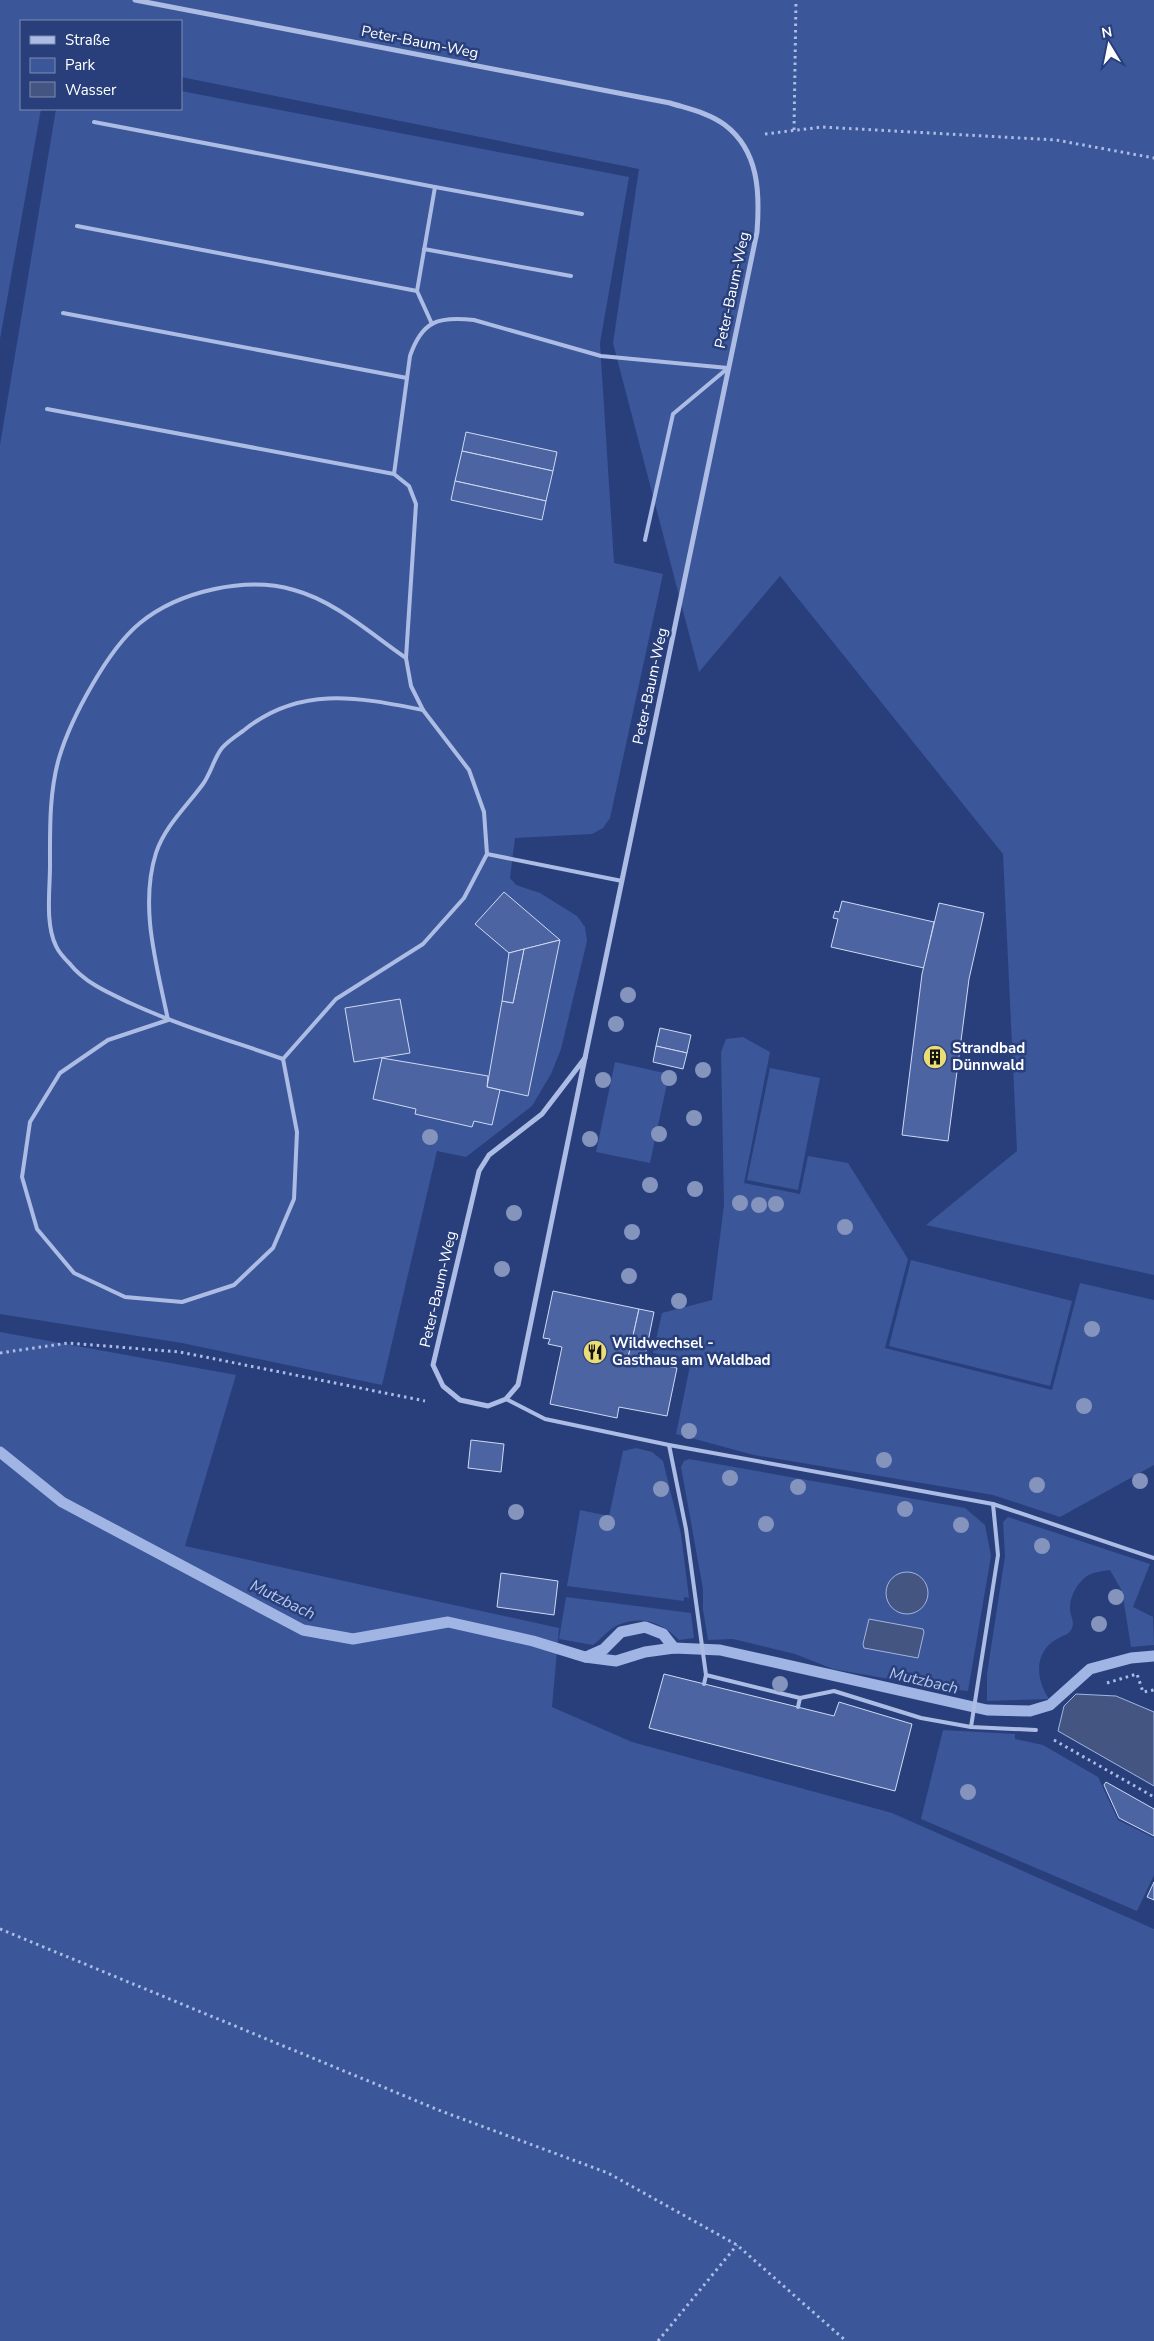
<svg xmlns="http://www.w3.org/2000/svg" width="1154" height="2341" viewBox="0 0 1154 2341" font-family="'Nunito Sans',sans-serif">
<style>
.green{fill:#3b5699}
.water{fill:#445581;stroke:#a1b5e4}
.lines{fill:none;stroke-linecap:round;stroke-linejoin:round}
.stream{stroke:#a1b5e4;stroke-width:11}
.building{fill:#4c65a2;stroke:#cfd9f3}
.path{stroke:#acbce4;stroke-width:3;stroke-dasharray:2.5 4;stroke-linecap:butt}
.lane{stroke:#acbce4;stroke-width:4}
.street{stroke:#acbce4;stroke-width:5}
.tree{fill:#8494bd}
.labels{text-anchor:middle;stroke-width:5;stroke-linejoin:round;paint-order:stroke}
.street-label{font-size:15px;fill:#fff;stroke:#283f7b}
.poi-label{font-size:15px;font-weight:bold;fill:#fff;stroke:#283f7b;text-anchor:start}
.water-label{font-size:16px;font-style:italic;fill:#b7c7ec;stroke:#283f7b}
</style>
<rect width="100%" height="100%" fill="#283f7b"/>
<!-- green -->
<g class="green">
<path d="M0 0H1154V1275L926 1225 1017 1151 1003 854 780 576 699 672 613 343 639 169 181 77V21H21V109H41L0 339Z"/>
<path d="M181 91 629 177 600 343 614 563 663 574 610 818 603 828 592 834 515 838 510 878 516 885 540 893 577 916 585 927 587 941 561 1049 551 1074 532 1106 466 1157 437 1151 382 1385 182 1343 0 1314V445L56 109H181Z"/>
<path d="M743 1037 770 1052 744 1183 800 1194 808 1156 848 1163 908 1259 885 1348 1052 1390 1080 1283 1154 1300V1465L1060 1517 993 1495 754 1455 676 1434 691 1361 653 1353 662 1313 712 1300 724 1205 721 1052 726 1039Z"/>
<path d="M615 1062 669 1074 650 1163 596 1152Z"/>
<path d="M770 1068 820 1078 798 1190 747 1180Z"/>
<path d="M911 1260 1072 1301 1050 1386 889 1346Z"/>
<path d="M0 1332 236 1375 185 1546 559 1628 552 1707 632 1742 892 1813 1154 1929V2341H0Z"/>
<path d="M636 1448 652 1452 663 1461 681 1534 689 1598 684 1597V1601L567 1586 580 1510 609 1516 623 1451Z"/>
<path d="M689 1459 965 1508 985 1525 991 1556 968 1691 958 1690 947 1693 923 1685 833 1669 795 1654 733 1639 708 1640 703 1610V1589L681 1467 684 1461Z"/>
<path d="M1008 1517 1150 1564 1133 1607 1153 1617 1154 1645 1131 1647 1122 1591 1110 1570C1103 1571 1093 1572 1087 1576 1078 1582 1069 1597 1070 1609 1070 1615 1075 1622 1072 1628 1070 1635 1063 1635 1057 1639 1033 1652 1036 1680 1049 1699L987 1701V1674L1005 1556 1003 1522Z"/>
<path d="M566 1597 691 1613 694 1638 679 1640C662 1622 642 1615 618 1625 609 1629 601 1639 593 1645L559 1639Z"/>
<path d="M943 1730 1015 1734V1739L1043 1745 1098 1777 1118 1820 1154 1838V1875L1137 1911 921 1819Z"/>
</g>
<!-- water -->
<g class="water">
<circle cx="907" cy="1593" r="21"/>
<path d="M869 1619 923 1629 924 1632 918 1658 864 1648 863 1644Z"/>
<path d="M1076 1694 1116 1696 1154 1712V1786L1058 1731 1064 1706Z"/>
</g>
<g class="lines">
<!-- stream -->
<g class="stream">
<path d="M0 1452 62 1502 303 1630 353 1639 448 1622 533 1641 585 1657 616 1661 645 1652 674 1648 720 1650 987 1710 1030 1711 1050 1705 1090 1669 1131 1658 1154 1656"/>
<path d="M586 1657 604 1649 621 1632 645 1627 663 1634 674 1648"/>
</g>
</g>
<!-- building -->
<g class="building">
<path d="M466 432 557 452 553 471 462 451Z"/>
<path d="M462 451 553 471 546 501 455 481Z"/>
<path d="M455 481 546 501 542 520 451 500Z"/>
<path d="M504 892 560 940 509 953 475 924Z"/>
<path d="M842 901 934 922 924 968 831 947 838 919 833 918 835 911 839 912Z"/>
<path d="M939 903 984 913 969 979 948 1141 902 1135 922 974Z"/>
<path d="M560 940 528 1096 487 1087 502 1001 513 1003 524 949Z"/>
<path d="M524 949 513 1003 502 1001 509 953Z"/>
<path d="M400 999 410 1053 354 1062 345 1008Z"/>
<path d="M660 1028 691 1035 687 1053 656 1046Z"/>
<path d="M656 1046 687 1053 683 1069 653 1062Z"/>
<path d="M382 1058 488 1076 487 1087 500 1090 492 1125 474 1121 472 1127 415 1114 416 1109 373 1099Z"/>
<path d="M553 1291 639 1309 628 1358 677 1368 667 1416 619 1407 617 1418 550 1404 562 1347 548 1344 550 1339 543 1338Z"/>
<path d="M639 1309 654 1312 644 1361 628 1358Z"/>
<path d="M471 1440 504 1444 501 1472 468 1468Z"/>
<path d="M501 1573 558 1581 554 1615 497 1607Z"/>
<path d="M664 1674 834 1716 839 1702 912 1724 895 1791 649 1728Z"/>
<path d="M1106 1782 1154 1809V1836L1119 1818 1104 1785Z"/>
<path d="M1154 1882V1900L1147 1897Z"/>
</g>
<g class="lines">
<!-- path -->
<g class="path">
<path d="M794 130 796 0"/>
<path d="M765 134 822 127 1056 140 1154 158"/>
<path d="M0 1353 68 1343 180 1352 425 1401"/>
<path d="M1107 1683 1137 1674 1143 1692 1154 1690"/>
<path d="M1054 1740 1154 1797"/>
<path d="M0 1929 441 2111 608 2173 737 2245 846 2341"/>
<path d="M658 2341 737 2245"/>
</g>
<!-- lane -->
<g class="lane">
<path d="M94 122 435 187 417 291 432 324"/>
<path d="M435 187 582 214"/>
<path d="M77 226 417 291"/>
<path d="M424 249 571 276"/>
<path d="M63 313 407 378"/>
<path d="M47 409 394 474 409 486 416 504 406 658"/>
<path d="M394 474 410 356C422 321 438 316 474 320L601 356 728 368"/>
<path d="M645 540 673 414 728 368"/>
<path d="M283 1059 297 1132 294 1199 273 1248 234 1285 182 1302 125 1297 74 1273 37 1229 22 1177 30 1122 60 1073 108 1040 168 1020C157 966 139 907 156 853 165 826 187 806 203 784 211 773 214 758 222 748 228 741 236 736 243 731 299 685 357 697 423 710"/>
<path d="M283 1059C232 1041 180 1026 130 1003 109 993 85 983 70 964 65 959 59 953 56 946 45 924 50 890 50 866 50 830 49 793 59 758 71 718 108 649 140 623 179 591 246 576 294 590 335 601 371 634 406 658L411 686 423 710 469 770 484 812 487 854 622 881"/>
<path d="M283 1059 336 999 423 944 464 898 487 854"/>
<path d="M506 1399 545 1419 669 1445 993 1504 1154 1558"/>
<path d="M669 1445 686 1529 706 1675 800 1698 834 1691 921 1718 971 1727 1036 1730"/>
<path d="M704 1684 706 1675"/>
<path d="M798 1707 800 1698"/>
<path d="M971 1727 998 1555 993 1504"/>
</g>
<!-- street -->
<g class="street">
<path d="M135 0 670 103C689 109 709 113 725 125 759 151 760 193 757 232L585 1058"/>
<path d="M585 1058 518 1385 506 1399 488 1406 460 1400 443 1386 433 1365 479 1171 489 1155 542 1114Z"/>
</g>
</g>
<!-- trees -->
<g class="tree">
<circle cx="628" cy="995" r="8"/>
<circle cx="616" cy="1024" r="8"/>
<circle cx="703" cy="1070" r="8"/>
<circle cx="669" cy="1078" r="8"/>
<circle cx="603" cy="1080" r="8"/>
<circle cx="694" cy="1118" r="8"/>
<circle cx="659" cy="1134" r="8"/>
<circle cx="430" cy="1137" r="8"/>
<circle cx="590" cy="1139" r="8"/>
<circle cx="650" cy="1185" r="8"/>
<circle cx="695" cy="1189" r="8"/>
<circle cx="740" cy="1203" r="8"/>
<circle cx="776" cy="1204" r="8"/>
<circle cx="759" cy="1205" r="8"/>
<circle cx="514" cy="1213" r="8"/>
<circle cx="845" cy="1227" r="8"/>
<circle cx="632" cy="1232" r="8"/>
<circle cx="502" cy="1269" r="8"/>
<circle cx="629" cy="1276" r="8"/>
<circle cx="679" cy="1301" r="8"/>
<circle cx="1092" cy="1329" r="8"/>
<circle cx="1084" cy="1406" r="8"/>
<circle cx="689" cy="1431" r="8"/>
<circle cx="884" cy="1460" r="8"/>
<circle cx="730" cy="1478" r="8"/>
<circle cx="1140" cy="1481" r="8"/>
<circle cx="1037" cy="1485" r="8"/>
<circle cx="798" cy="1487" r="8"/>
<circle cx="661" cy="1489" r="8"/>
<circle cx="905" cy="1509" r="8"/>
<circle cx="516" cy="1512" r="8"/>
<circle cx="607" cy="1523" r="8"/>
<circle cx="766" cy="1524" r="8"/>
<circle cx="961" cy="1525" r="8"/>
<circle cx="1042" cy="1546" r="8"/>
<circle cx="1116" cy="1597" r="8"/>
<circle cx="1099" cy="1624" r="8"/>
<circle cx="780" cy="1684" r="8"/>
<circle cx="968" cy="1792" r="8"/>
</g>
<!-- icons -->
<defs>
<g id="building-disc" transform="scale(1.25)"><circle r="9.5" fill="#ebdc73" stroke="#283f7b"/><path d="M-4-6H4V6H1V3H-1V6H-4ZM-2.5-4.3h1.7v1.8h-1.7ZM.8-4.3h1.7v1.8H.8ZM-2.5-1h1.7V.8h-1.7ZM.8-1h1.7V.8H.8Z" fill="#111"/></g>
<g id="restaurant-disc" transform="scale(1.25)"><circle r="9.5" fill="#ebdc73" stroke="#283f7b"/><path d="M-5-6h1v4h1v-4h1v4h1v-4h1v5L-1.5 .5V6h-2V.5L-5-1ZM5-6V6H3V1.5H1.5Q1.5-4 5-6Z" fill="#111"/></g>
</defs>
<g fill-rule="evenodd">
<use href="#building-disc" x="935" y="1057"/>
<use href="#restaurant-disc" x="595" y="1352"/>
</g>
<g class="labels">
<!-- street labels -->
<g class="street-label">
<text transform="translate(420 42) rotate(11)" y="5">Peter-Baum-Weg</text>
<text transform="translate(732 290) rotate(-78)" y="5">Peter-Baum-Weg</text>
<text transform="translate(650 686) rotate(-78)" y="5">Peter-Baum-Weg</text>
<text transform="translate(438 1289) rotate(-77)" y="5">Peter-Baum-Weg</text>
</g>
<!-- poi labels -->
<g class="poi-label">
<text x="952" y="1053">Strandbad<tspan x="952" dy="17">Dünnwald</tspan></text>
<text x="612" y="1348">Wildwechsel -<tspan x="612" dy="17">Gasthaus am Waldbad</tspan></text>
</g>
<!-- water labels -->
<g class="water-label">
<text transform="translate(283 1599) rotate(26)" y="6">Mutzbach</text>
<text transform="translate(924 1680) rotate(13)" y="6">Mutzbach</text>
</g>
</g>
<!-- legend -->
<rect x="20" y="20" width="162" height="90" fill="#283f7b" stroke="#7e8cb0"/>
<rect x="30" y="36" width="25" height="8" fill="#acbce4" stroke="#7e8cb0"/>
<text x="65" y="45" font-size="15" fill="#ffffff">Straße</text>
<rect x="30" y="58" width="25" height="15" fill="#3b5699" stroke="#7e8cb0"/>
<text x="65" y="70" font-size="15" fill="#ffffff">Park</text>
<rect x="30" y="82" width="25" height="15" fill="#445581" stroke="#7e8cb0"/>
<text x="65" y="95" font-size="15" fill="#ffffff">Wasser</text>
<!-- north arrow -->
<g transform="translate(1109 45) rotate(350)" stroke="#283f7b" stroke-width="4" paint-order="stroke">
<path d="M0-4L9 19L0 12L-9 19Z" fill="#ffffff"/>
<text y="-8" font-size="14" font-weight="bold" text-anchor="middle" fill="#ffffff">N</text>
</g>
</svg>
